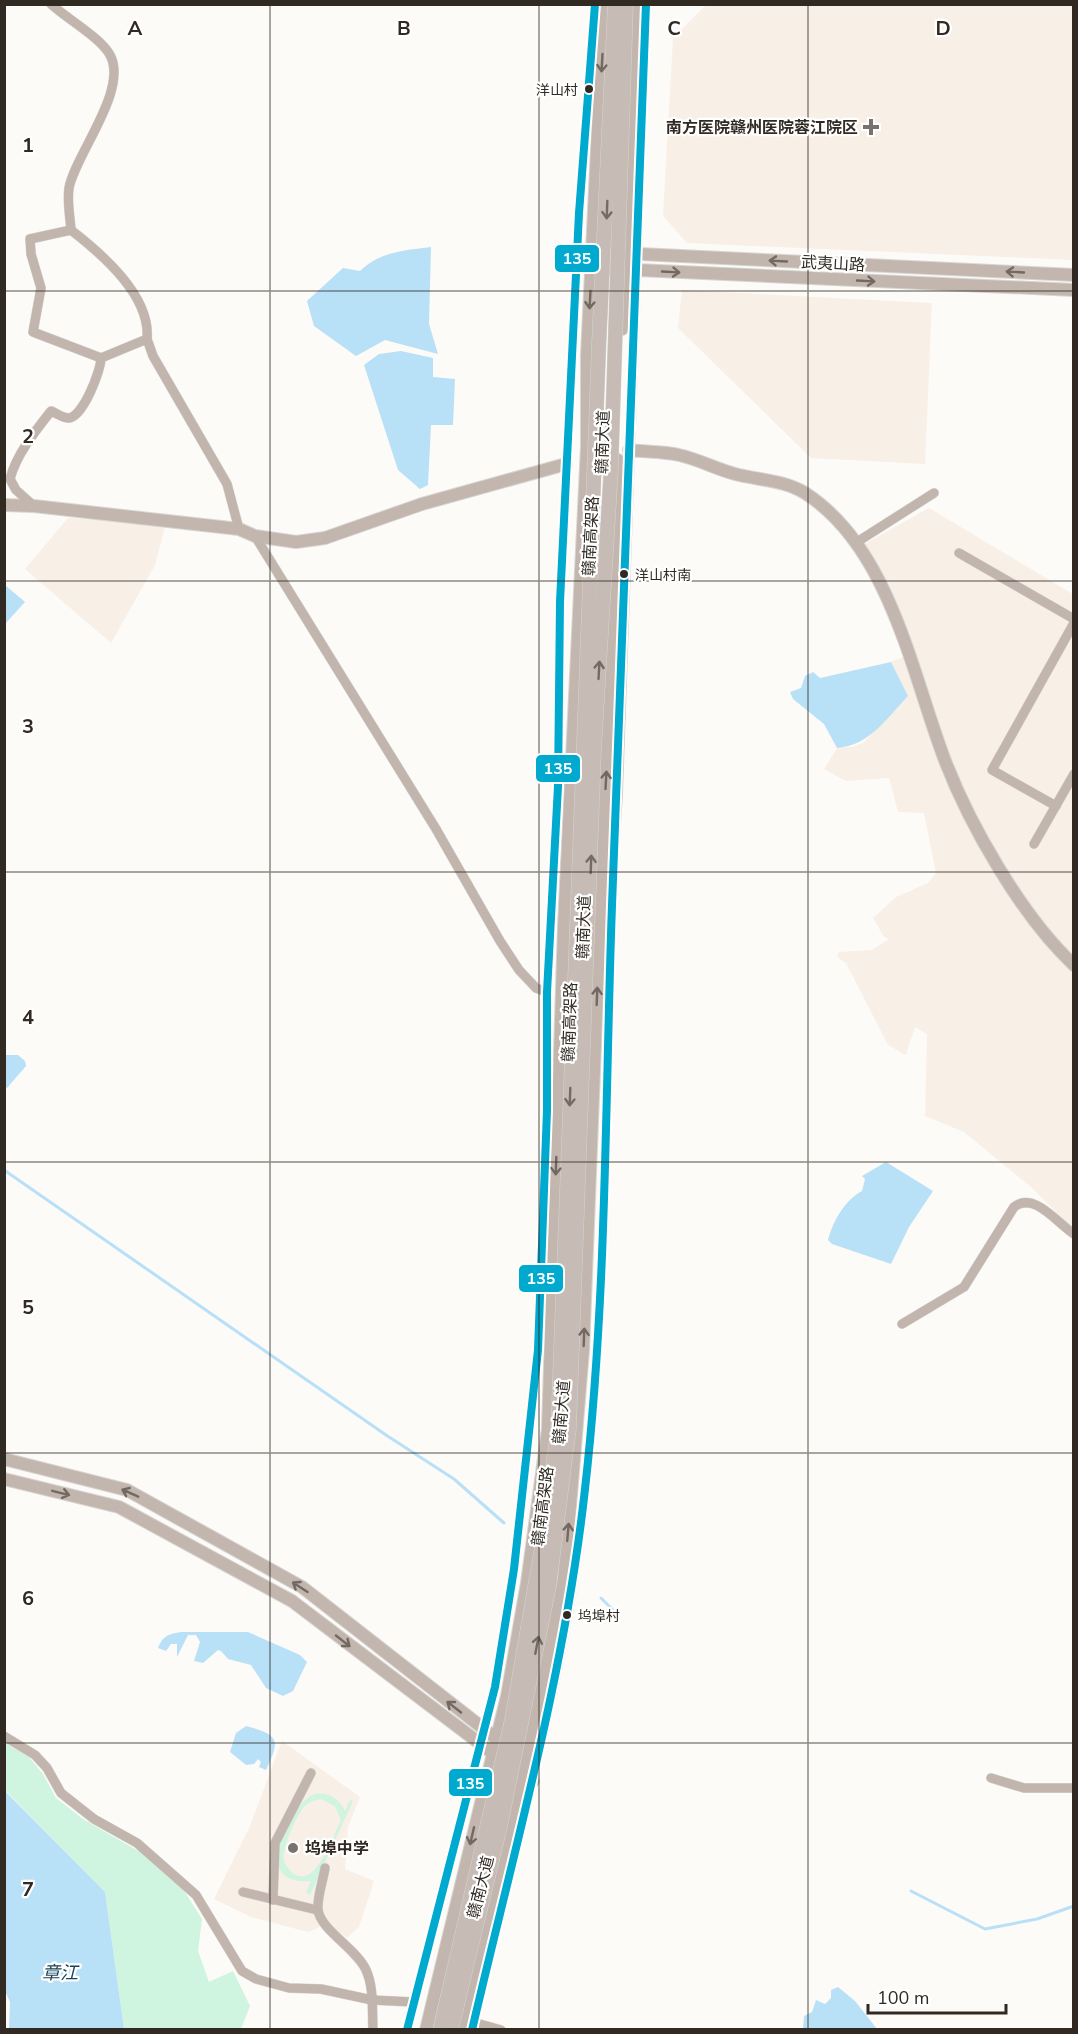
<svg xmlns="http://www.w3.org/2000/svg" width="1078" height="2034" viewBox="0 0 1078 2034" font-family="'Nunito Sans','Noto Sans SC',sans-serif">
<style>
.built{fill:#f8efe7}
.green{fill:#cff4df;fill-rule:evenodd}
.water{fill:#b8e0f6}
.lines{fill:none;stroke-linecap:round;stroke-linejoin:round}
.stream{stroke:#b8e0f6;stroke-width:3}
.minor-casing{stroke:#d7d5d2;stroke-width:10}
.major-casing{stroke:#d7d5d2;stroke-width:14}
.minor{stroke:#c1b5ae;stroke-width:9}
.major{stroke:#c2b6ae;stroke-width:12}
.highway-bridge-casing{stroke:#d7d5d2;stroke-width:15;stroke-linecap:butt}
.highway-bridge{stroke:#c6bbb5;stroke-width:14}
.bus-1-casing{stroke:#fff;stroke-width:12}
.bus-1{stroke:#00a9ce;stroke-width:8}
.oneway{stroke:#726962}
.oneway2{stroke:#746b65}
.grid{fill:none;stroke:#302a23;stroke-width:1.5;stroke-opacity:0.55}
.bus-dot{fill:#302a23;stroke:#fff;stroke-width:2}
.poi-dot{fill:#78736e;stroke:#fff;stroke-width:2}
.labels{text-anchor:middle;stroke-width:4.5;stroke-linejoin:round;paint-order:stroke}
.bus-label{font-size:14px;fill:#302a23;stroke:#fff;text-anchor:start}
.poi-label{font-size:16px;font-weight:bold;fill:#302a23;stroke:#fff;text-anchor:end}
.street-label{font-size:16px;fill:#302a23;stroke:#fff}
.water-label{font-size:18px;font-style:italic;fill:#17445a;stroke:#fff}
.grid-label{font-size:20px;text-anchor:middle;font-weight:bold;fill:#302a23;stroke:#fff;stroke-width:4.5;stroke-linejoin:round;paint-order:stroke}
.line-badge{stroke:#fff;stroke-width:2}
.badge-label{font-size:16px;text-anchor:middle;font-weight:bold;fill:#fff}
</style>
<rect width="100%" height="100%" fill="#fdfbf8"/>
<!-- built -->
<g class="built">
<path d="M706 5H1073V260L687 243 663 216 673 38Z"/>
<path d="M682 290 932 303 925 464 811 458 678 328Z"/>
<path d="M929 508 1073 594V1229L1031 1187 964 1132 925 1116 927 1034 915 1027 906 1055 888 1045 846 963 837 957 839 952 872 950 889 939 884 937 873 918 896 897 928 883 936 873 924 813 898 812 889 778 846 781 824 769 837 748 853 747 863 743 908 696 891 662 906 656 857 548Z"/>
<path d="M68 518 166 523 155 565 111 643 25 569Z"/>
<path d="M282 1741 360 1797 348 1827 345 1869 374 1881 359 1927 347 1938 327 1924 308 1932 251 1917 214 1899 250 1826Z"/>
</g>
<!-- green -->
<g class="green">
<path d="M4 1742 29 1757 43 1774 56 1798 83 1819 147 1856 183 1889 202 1919 198 1951 209 1982 233 1971 250 2006 241 2029H124L105 1892 5 1790Z"/>
<path d="M315 1794C329 1792 338 1798 345 1811L350 1800 353 1801 310 1895 306 1893 311 1881C247 1887 289 1803 315 1794ZM321 1799 335 1806 341 1820C332 1838 310 1906 284 1862 281 1850 297 1812 307 1804 312 1801 316 1800 321 1799Z"/>
</g>
<!-- water -->
<g class="water">
<path d="M431 247 429 324 438 354 385 340 356 356 314 326 307 301 343 268 360 271C379 252 406 250 431 247Z"/>
<path d="M401 351 433 358V377L455 379 453 425H431L428 485 420 489 398 470 364 365 379 354Z"/>
<path d="M5 585 25 602 5 624Z"/>
<path d="M891 662 908 696C887 718 869 746 837 748L824 724 793 699 790 692 801 688 805 676 813 672 820 678Z"/>
<path d="M4 1055H18L25 1061 26 1066 7 1088 5 1087Z"/>
<path d="M886 1162 933 1191 909 1227 891 1264 832 1244 828 1240C833 1221 845 1200 862 1191L865 1179 862 1176Z"/>
<path d="M181 1632H248L300 1655 307 1662 293 1691 283 1696 266 1688 251 1665 228 1659 221 1651 218 1650 203 1663 194 1661 200 1642 196 1635H188L177 1657V1644H171L166 1651 158 1648C163 1636 168 1634 181 1632Z"/>
<path d="M246 1726C280 1735 280 1740 266 1770L259 1767 261 1762 258 1759 254 1764 246 1765 230 1752 236 1733Z"/>
<path d="M4 1790 105 1892 124 2029H9L10 2002 4 1989Z"/>
<path d="M838 1987 855 2001 877 2029H803L804 2016 812 2012 816 2000 825 2004 831 1998V1990Z"/>
</g>
<g class="lines">
<!-- stream -->
<g class="stream">
<path d="M4 1170 386 1435 454 1479 504 1523"/>
<path d="M601 1598 617 1614"/>
<path d="M911 1891 985 1929 1037 1919 1074 1906"/>
</g>
<!-- minor casing -->
<g class="minor-casing">
<g id="minor">
<path d="M51 4C67 19 100 37 110 55 129 90 75 155 69 188 67 202 70 216 71 230L30 239 31 254 41 288 33 332 101 358"/>
<path d="M71 230C102 254 151 296 147 339"/>
<path d="M34 506 16 490 10 479C16 455 36 430 51 411 56 413 63 418 68 418 83 418 101 370 101 358L147 339 153 356 227 484 239 529"/>
<path d="M255 536 436 829 500 941 519 970 536 988 547 992"/>
<path d="M857 542 934 493"/>
<path d="M959 553 1074 619"/>
<path d="M1056 806 992 770 1074 623"/>
<path d="M1034 844 1074 774"/>
<path d="M902 1324 964 1287 1014 1207C1034 1191 1057 1223 1074 1234"/>
<path d="M4 1736 35 1755 47 1768 61 1793 94 1819 137 1843 196 1895 242 1971 256 1979 289 1988 321 1989 372 2000 413 2002"/>
<path d="M991 1778 1024 1788H1074"/>
<path d="M325 1868C323 1881 317 1897 318 1909 319 1929 357 1949 366 1970 374 1987 372 2010 373 2030"/>
<path d="M243 1892 317 1910"/>
<path d="M273 1900 275 1843 311 1773"/>
<path d="M473 2022 501 2030"/>
<path d="M407 2030 495 1687 514 1569 538 1350 547 1110V992L558 786 560 602 579 213 595 4"/>
<path d="M472 2030C505 1883 548 1738 572 1589 614 1327 600 1059 618 794L646 4"/>
</g>
</g>
<!-- major casing -->
<g class="major-casing">
<g id="major">
<path d="M619 253 1074 275"/>
<path d="M593 268 1074 290"/>
<path d="M622 329 637 4"/>
<path d="M629 450C645 452 663 451 679 455 698 459 716 469 735 474 758 480 784 480 805 493 889 547 911 670 944 758 969 824 1022 917 1074 965"/>
<path d="M4 505 34 506 239 529 255 536 296 542 325 538 422 504 566 464"/>
<path d="M4 1459 127 1490 302 1587 502 1743"/>
<path d="M4 1479 119 1507 292 1601 499 1758"/>
<path d="M516 1770 533 1781"/>
<path d="M426 2030 507 1696 527 1583 548 1429 564 926 587 446V355L604 4"/>
<path d="M461 2030 514 1819 564 1579 583 1350 618 460"/>
</g>
</g>
<!-- minor -->
<use href="#minor" class="minor"/>
<!-- major -->
<use href="#major" class="major"/>
<!-- highway-bridge casing -->
<g class="highway-bridge-casing">
<g id="highway-bridge">
<path d="M440 2030 512 1719 543 1541 558 1429 599 343 615 4"/>
<path d="M451 2030 500 1827 549 1586 569 1428 594 750 611 469 626 4"/>
</g>
</g>
<!-- highway-bridge -->
<use href="#highway-bridge" class="highway-bridge"/>
<!-- bus-1 casing -->
<g class="bus-1-casing">
<g id="bus-1">
<path d="M407 2030 495 1687 514 1569 538 1350 547 1110V992L558 786 560 602 579 213 595 4"/>
<path d="M472 2030C514 1850 565 1672 585 1489 607 1295 605 1100 612 905 623 605 635 305 646 4"/>
</g>
</g>
<!-- bus-1 -->
<use href="#bus-1" class="bus-1"/>
</g>
<!-- one-way arrows -->
<defs><path id="oneway-shaft" d="M-6 0H5M1.5-3L5.5 0L1.5 3" fill="none" stroke-width="1.6" stroke-linecap="round" stroke-linejoin="round" transform="scale(1.5)"/></defs>
<g class="oneway">
<use href="#oneway-shaft" transform="translate(602 63) rotate(93)"/>
<use href="#oneway-shaft" transform="translate(778 261) rotate(-177)"/>
<use href="#oneway-shaft" transform="translate(671 272) rotate(3)"/>
<use href="#oneway-shaft" transform="translate(1015 272) rotate(-177)"/>
<use href="#oneway-shaft" transform="translate(866 281) rotate(3)"/>
<use href="#oneway-shaft" transform="translate(590 300) rotate(93)"/>
<use href="#oneway-shaft" transform="translate(606 780) rotate(-87)"/>
<use href="#oneway-shaft" transform="translate(597 996) rotate(-88)"/>
<use href="#oneway-shaft" transform="translate(556 1166) rotate(92)"/>
<use href="#oneway-shaft" transform="translate(584 1337) rotate(-88)"/>
<use href="#oneway-shaft" transform="translate(61 1493) rotate(14)"/>
<use href="#oneway-shaft" transform="translate(130 1493) rotate(-156)"/>
<use href="#oneway-shaft" transform="translate(568 1532) rotate(-85)"/>
<use href="#oneway-shaft" transform="translate(300 1587) rotate(-147)"/>
<use href="#oneway-shaft" transform="translate(343 1641) rotate(38)"/>
<use href="#oneway-shaft" transform="translate(454 1707) rotate(-142)"/>
<use href="#oneway-shaft" transform="translate(472 1836) rotate(103)"/>
</g>
<g class="oneway2">
<use href="#oneway-shaft" transform="translate(607 210) rotate(92)"/>
<use href="#oneway-shaft" transform="translate(599 670) rotate(-87)"/>
<use href="#oneway-shaft" transform="translate(591 864) rotate(-88)"/>
<use href="#oneway-shaft" transform="translate(570 1097) rotate(92)"/>
<use href="#oneway-shaft" transform="translate(537 1645) rotate(-79)"/>
</g>
<!-- grid -->
<path class="grid" d="M270 4V2030M539 4V2030M808 4V2030M4 291H1074M4 581H1074M4 872H1074M4 1162H1074M4 1453H1074M4 1743H1074"/>
<!-- markers -->
<g class="bus-dot">
<circle cx="589" cy="89" r="5"/>
<circle cx="624" cy="574" r="5"/>
<circle cx="567" cy="1615" r="5"/>
</g>
<g class="poi-dot">
<path d="M868 118h6v6h6v6h-6v6h-6v-6h-6v-6h6z"/>
<circle cx="293" cy="1848" r="6"/>
</g>
<g class="labels">
<!-- bus labels -->
<g class="bus-label">
<text x="578" y="95" text-anchor="end">洋山村</text>
<text x="635" y="580">洋山村南</text>
<text x="578" y="1621">坞埠村</text>
</g>
<!-- poi labels -->
<g class="poi-label">
<text x="858" y="133">南方医院赣州医院蓉江院区</text>
<text x="305" y="1854" text-anchor="start">坞埠中学</text>
</g>
<!-- street labels -->
<g class="street-label">
<text transform="translate(833 263) rotate(3)" y="6">武夷山路</text>
<text transform="translate(602 442) rotate(-88)" y="6">赣南大道</text>
<text transform="translate(590 536) rotate(-87)" y="6">赣南高架路</text>
<text transform="translate(583 927) rotate(-88)" y="6">赣南大道</text>
<text transform="translate(569 1022) rotate(-88)" y="6">赣南高架路</text>
<text transform="translate(561 1412) rotate(-85)" y="6">赣南大道</text>
<text transform="translate(542 1506) rotate(-83)" y="6">赣南高架路</text>
<text transform="translate(480 1887) rotate(-76)" y="6">赣南大道</text>
</g>
<!-- water labels -->
<g class="water-label">
<text x="60" y="1979">章江</text>
</g>
</g>
<g class="grid-label">
<text x="135" y="35">A</text>
<text x="404" y="35">B</text>
<text x="674" y="35">C</text>
<text x="943" y="35">D</text>
<text x="28" y="152">1</text>
<text x="28" y="443">2</text>
<text x="28" y="733">3</text>
<text x="28" y="1024">4</text>
<text x="28" y="1314">5</text>
<text x="28" y="1605">6</text>
<text x="28" y="1896">7</text>
</g>
<g class="line-badge">
<rect x="554" y="244" width="46" height="29" rx="6" fill="#00a9ce"/>
<rect x="535" y="754" width="46" height="29" rx="6" fill="#00a9ce"/>
<rect x="518" y="1264" width="46" height="29" rx="6" fill="#00a9ce"/>
<rect x="448" y="1768" width="45" height="29" rx="6" fill="#00a9ce"/>
</g>
<g class="badge-label">
<text x="577" y="264">135</text>
<text x="558" y="774">135</text>
<text x="541" y="1284">135</text>
<text x="470" y="1789">135</text>
</g>
<!-- border -->
<rect width="1078" height="2034" fill="none" stroke="#302a23" stroke-width="12"/>
<!-- scale -->
<path d="M868 2004v9h138v-9" fill="none" stroke="#302a23" stroke-width="3"/>
<text x="877" y="2004" font-size="18" fill="#302a23" stroke="#ffffff" stroke-width="4.5" paint-order="stroke">100 m</text>
</svg>
